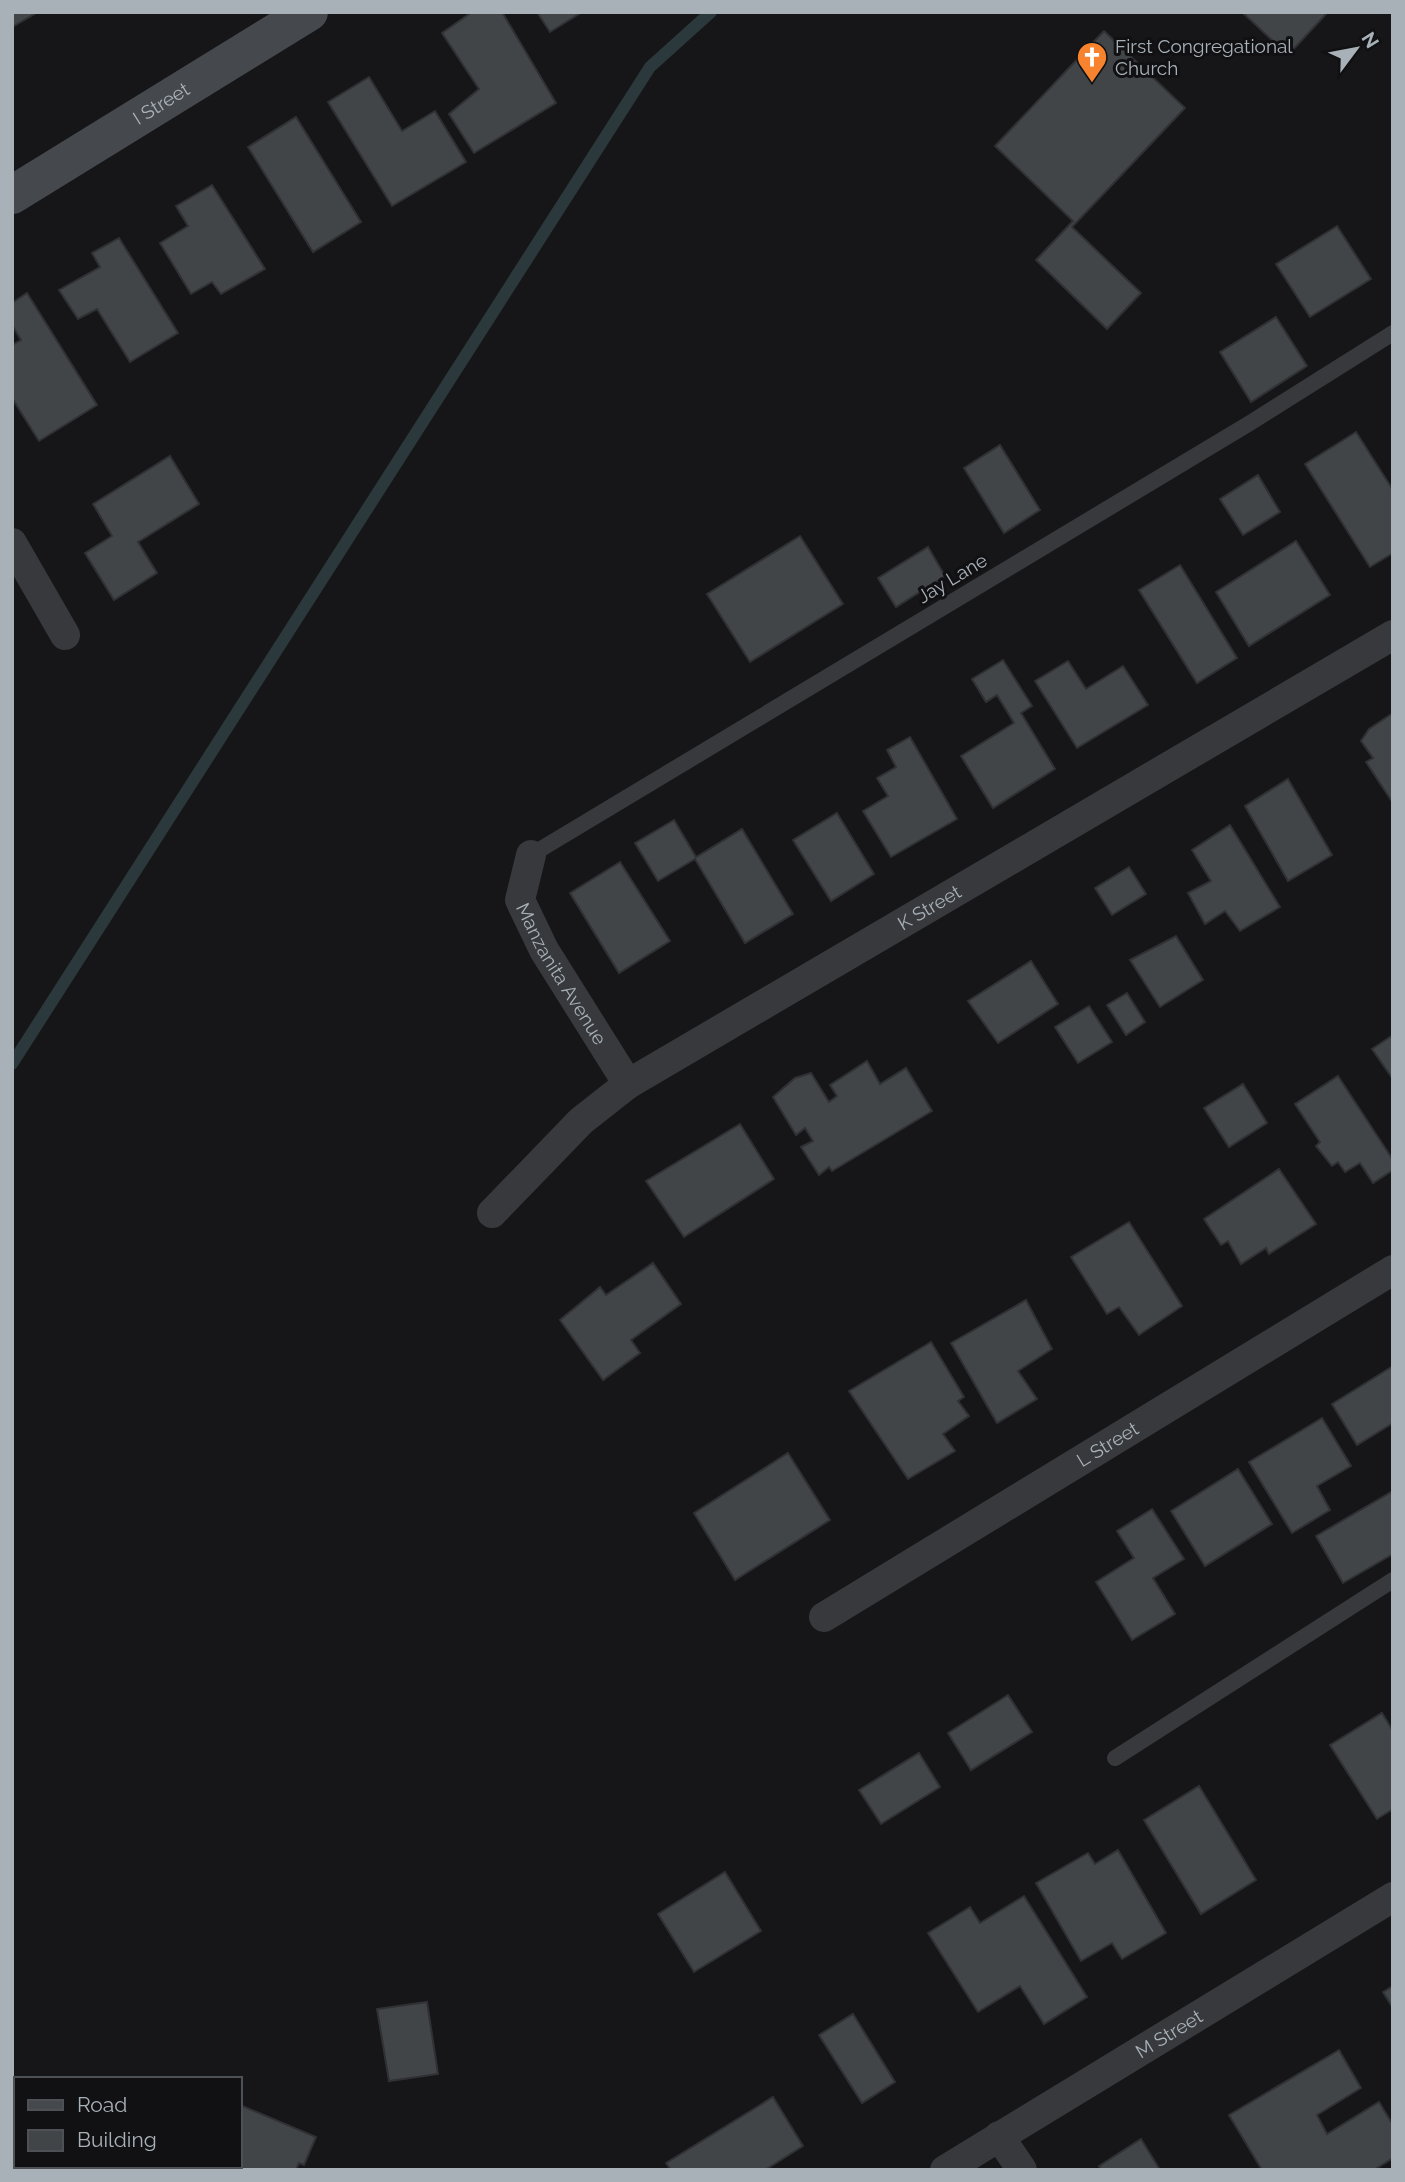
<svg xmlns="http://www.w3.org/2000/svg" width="1405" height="2182" viewBox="0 0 1405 2182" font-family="Raleway,sans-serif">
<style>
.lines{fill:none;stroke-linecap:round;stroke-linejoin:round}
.stream{stroke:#2c393c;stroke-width:12}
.building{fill:#424548;stroke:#303134;stroke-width:2}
.lane{stroke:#37393d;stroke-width:16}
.street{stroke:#37393d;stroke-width:30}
.secondary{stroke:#45494d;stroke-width:38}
.labels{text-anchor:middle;stroke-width:6;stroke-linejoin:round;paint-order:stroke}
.poi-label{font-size:19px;fill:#a8b1b8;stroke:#111113;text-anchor:start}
.street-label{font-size:19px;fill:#a8b1b8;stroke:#111113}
</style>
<rect width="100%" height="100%" fill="#161618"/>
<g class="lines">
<!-- stream -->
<path class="stream" d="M12 1064 650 67 711 12"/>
</g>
<!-- building -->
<g class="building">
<path d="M12 12H38L12 27Z"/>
<path d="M472 12H502L556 103 474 153 449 114 479 89 442 33Z"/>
<path d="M537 12H582L550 32Z"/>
<path d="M1242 12H1328L1288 55Z"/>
<path d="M1104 31 1185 108 1072 227 1141 293 1107 329 1036 260 1073 221 995 146Z"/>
<path d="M369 77 402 131 435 111 466 162 392 206 328 102Z"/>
<path d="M296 117 361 222 313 252 248 147Z"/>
<path d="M212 185 265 269 221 294 212 282 191 294 160 243 188 226 176 206Z"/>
<path d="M1337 226 1371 279 1310 317 1276 264Z"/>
<path d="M119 238 178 333 130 362 97 309 78 319 59 290 100 267 92 253Z"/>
<path d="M27 293 97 405 39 441 12 398V345L21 340 12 325V303Z"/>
<path d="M1276 317 1307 366 1251 402 1220 352Z"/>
<path d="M1356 432 1393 490V553L1370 567 1305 464Z"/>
<path d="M1000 445 1040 510 1004 533 964 468Z"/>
<path d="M170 456 199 504 138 542 157 573 114 600 85 553 112 536 93 504Z"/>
<path d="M1258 475 1280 512 1243 535 1220 499Z"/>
<path d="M800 536 843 604 750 662 707 594Z"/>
<path d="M1296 541 1330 595 1249 646 1216 592Z"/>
<path d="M928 547 945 576 896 607 878 578Z"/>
<path d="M1180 565 1237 658 1197 683 1139 590Z"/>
<path d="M1003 660 1032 706 1021 713 1055 769 993 808 961 756 1014 723 997 695 986 702 972 679Z"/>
<path d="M1068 661 1086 689 1123 666 1148 705 1077 748 1035 681Z"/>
<path d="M1393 713V803L1366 762 1373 758 1361 741 1369 729Z"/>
<path d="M910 737 957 819 891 857 863 811 888 796 877 778 896 767 887 750Z"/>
<path d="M1288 779 1332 855 1288 881 1245 806Z"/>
<path d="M837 813 874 874 831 901 793 840Z"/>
<path d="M674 820 696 857 742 829 793 914 745 943 695 859 658 881 635 843Z"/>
<path d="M1230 825 1280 907 1240 931 1225 911 1205 924 1188 893 1211 881 1192 850Z"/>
<path d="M620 862 670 941 619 973 570 893Z"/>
<path d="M1129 867 1146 894 1112 915 1095 888Z"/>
<path d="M1176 936 1203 980 1160 1007 1130 960Z"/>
<path d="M1031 961 1058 1004 998 1043 968 1001Z"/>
<path d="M1127 993 1145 1022 1126 1035 1107 1005Z"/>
<path d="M1089 1006 1112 1042 1078 1063 1055 1027Z"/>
<path d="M1393 1035V1079L1372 1049Z"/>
<path d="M867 1061 880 1084 906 1068 932 1111 832 1171 829 1167 819 1175 801 1147 813 1141 805 1128 796 1135 773 1097 795 1078 811 1073 829 1102 837 1096 830 1085Z"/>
<path d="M1338 1076 1393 1160V1170L1373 1183 1360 1163 1345 1172 1338 1162 1332 1166 1316 1146 1320 1142 1295 1104Z"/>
<path d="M1243 1084 1267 1123 1229 1147 1204 1108Z"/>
<path d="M740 1124 774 1179 684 1237 646 1181Z"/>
<path d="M1279 1169 1316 1224 1269 1254 1266 1248 1241 1264 1228 1241 1221 1245 1204 1219Z"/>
<path d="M1129 1222 1182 1306 1139 1335 1119 1307 1107 1314 1071 1257Z"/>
<path d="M653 1263 681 1304 631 1340 640 1353 603 1380 560 1320 600 1287 606 1295Z"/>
<path d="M1026 1300 1052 1349 1018 1371 1037 1399 997 1423 951 1343Z"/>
<path d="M931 1342 964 1397 958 1401 969 1416 943 1434 955 1451 908 1479 849 1391Z"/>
<path d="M1393 1366V1423L1357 1445 1332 1404Z"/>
<path d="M1322 1418 1351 1466 1317 1486 1330 1510 1292 1533 1249 1462Z"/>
<path d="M788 1453 830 1520 735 1580 694 1513Z"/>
<path d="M1238 1469 1272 1524 1205 1566 1171 1511Z"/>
<path d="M1393 1491V1554L1343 1583 1316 1536Z"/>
<path d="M1152 1509 1184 1559 1153 1578 1175 1614 1132 1640 1096 1582 1134 1558 1117 1531Z"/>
<path d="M1008 1695 1032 1732 971 1770 948 1733Z"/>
<path d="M1382 1713 1393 1731V1809L1377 1819 1330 1745Z"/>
<path d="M919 1753 940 1787 881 1824 859 1790Z"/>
<path d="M1199 1786 1256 1880 1201 1914 1144 1820Z"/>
<path d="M1118 1850 1166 1933 1122 1959 1112 1943 1081 1961 1036 1883 1088 1853 1095 1864Z"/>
<path d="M725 1872 761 1931 694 1972 658 1914Z"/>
<path d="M1024 1896 1087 1997 1044 2024 1020 1986 978 2012 928 1933 970 1907 980 1923Z"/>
<path d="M1393 1986V2008L1383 1992Z"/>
<path d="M427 2002 438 2074 389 2081 377 2009Z"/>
<path d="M853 2014 895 2082 862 2103 819 2035Z"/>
<path d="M1339 2050 1361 2088 1317 2115 1327 2134 1379 2102 1393 2125V2158L1374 2170H1262L1229 2115Z"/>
<path d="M773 2097 803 2146 765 2170H671L666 2163Z"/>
<path d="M240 2105 316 2137 304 2165 299 2163 296 2170H219L220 2166H240Z"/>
<path d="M1141 2139 1160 2170H1101L1099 2166Z"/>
</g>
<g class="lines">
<!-- lane -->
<g class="lane">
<path d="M531 855 1250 423 1393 333"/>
<path d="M1115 1758 1393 1580"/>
</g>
<!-- street -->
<g class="street">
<path d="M12 543 65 635"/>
<path id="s1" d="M531 855 520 900 544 950 628 1084"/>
<path id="s2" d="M492 1213 581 1121 628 1084 1393 635"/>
<path id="s3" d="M824 1617 1393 1270"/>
<path d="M999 2136 1022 2170"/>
<path id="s4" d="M945 2170 1393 1897"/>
</g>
<!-- secondary -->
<path class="secondary" id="s5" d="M12 195 309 12"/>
</g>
<!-- icons -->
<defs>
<g id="church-pin" transform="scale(1.575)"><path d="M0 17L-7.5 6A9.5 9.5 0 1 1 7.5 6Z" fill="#f7832f" stroke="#111113"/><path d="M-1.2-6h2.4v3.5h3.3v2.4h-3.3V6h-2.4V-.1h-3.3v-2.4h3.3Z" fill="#fff"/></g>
</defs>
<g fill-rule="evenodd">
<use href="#church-pin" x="1092" y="57"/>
</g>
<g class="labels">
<!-- poi labels -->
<g class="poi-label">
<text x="1115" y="53">First Congregational<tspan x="1115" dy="22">Church</tspan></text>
</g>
<!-- street labels -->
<g class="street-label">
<text dy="7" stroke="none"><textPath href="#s5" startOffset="175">I Street</textPath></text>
<text transform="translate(952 578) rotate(-31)" y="7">Jay Lane</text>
<text dy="7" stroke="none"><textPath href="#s2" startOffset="537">K Street</textPath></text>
<text dy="7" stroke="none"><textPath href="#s1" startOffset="131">Manzanita Avenue</textPath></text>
<text dy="7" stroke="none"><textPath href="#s3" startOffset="332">L Street</textPath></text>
<text dy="7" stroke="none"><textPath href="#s4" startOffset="262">M Street</textPath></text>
</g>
</g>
<!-- border -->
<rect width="1405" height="2182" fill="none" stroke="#a8b1b8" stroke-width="28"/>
<!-- legend -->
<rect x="14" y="2077" width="228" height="91" fill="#111113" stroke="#4d5155" stroke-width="2"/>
<rect x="28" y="2100" width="35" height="10" fill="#45494d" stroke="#4d5155" stroke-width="2"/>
<text x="77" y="2112" font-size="21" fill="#a8b1b8">Road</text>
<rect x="28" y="2130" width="35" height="21" fill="#424548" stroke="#4d5155" stroke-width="2"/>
<text x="77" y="2147" font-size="21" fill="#a8b1b8">Building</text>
<!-- north arrow -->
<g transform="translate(1356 49) rotate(58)" stroke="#111113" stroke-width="5" paint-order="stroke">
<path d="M0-5L12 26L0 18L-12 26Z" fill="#a8b1b8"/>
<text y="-10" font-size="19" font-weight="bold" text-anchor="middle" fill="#a8b1b8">N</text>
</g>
</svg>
